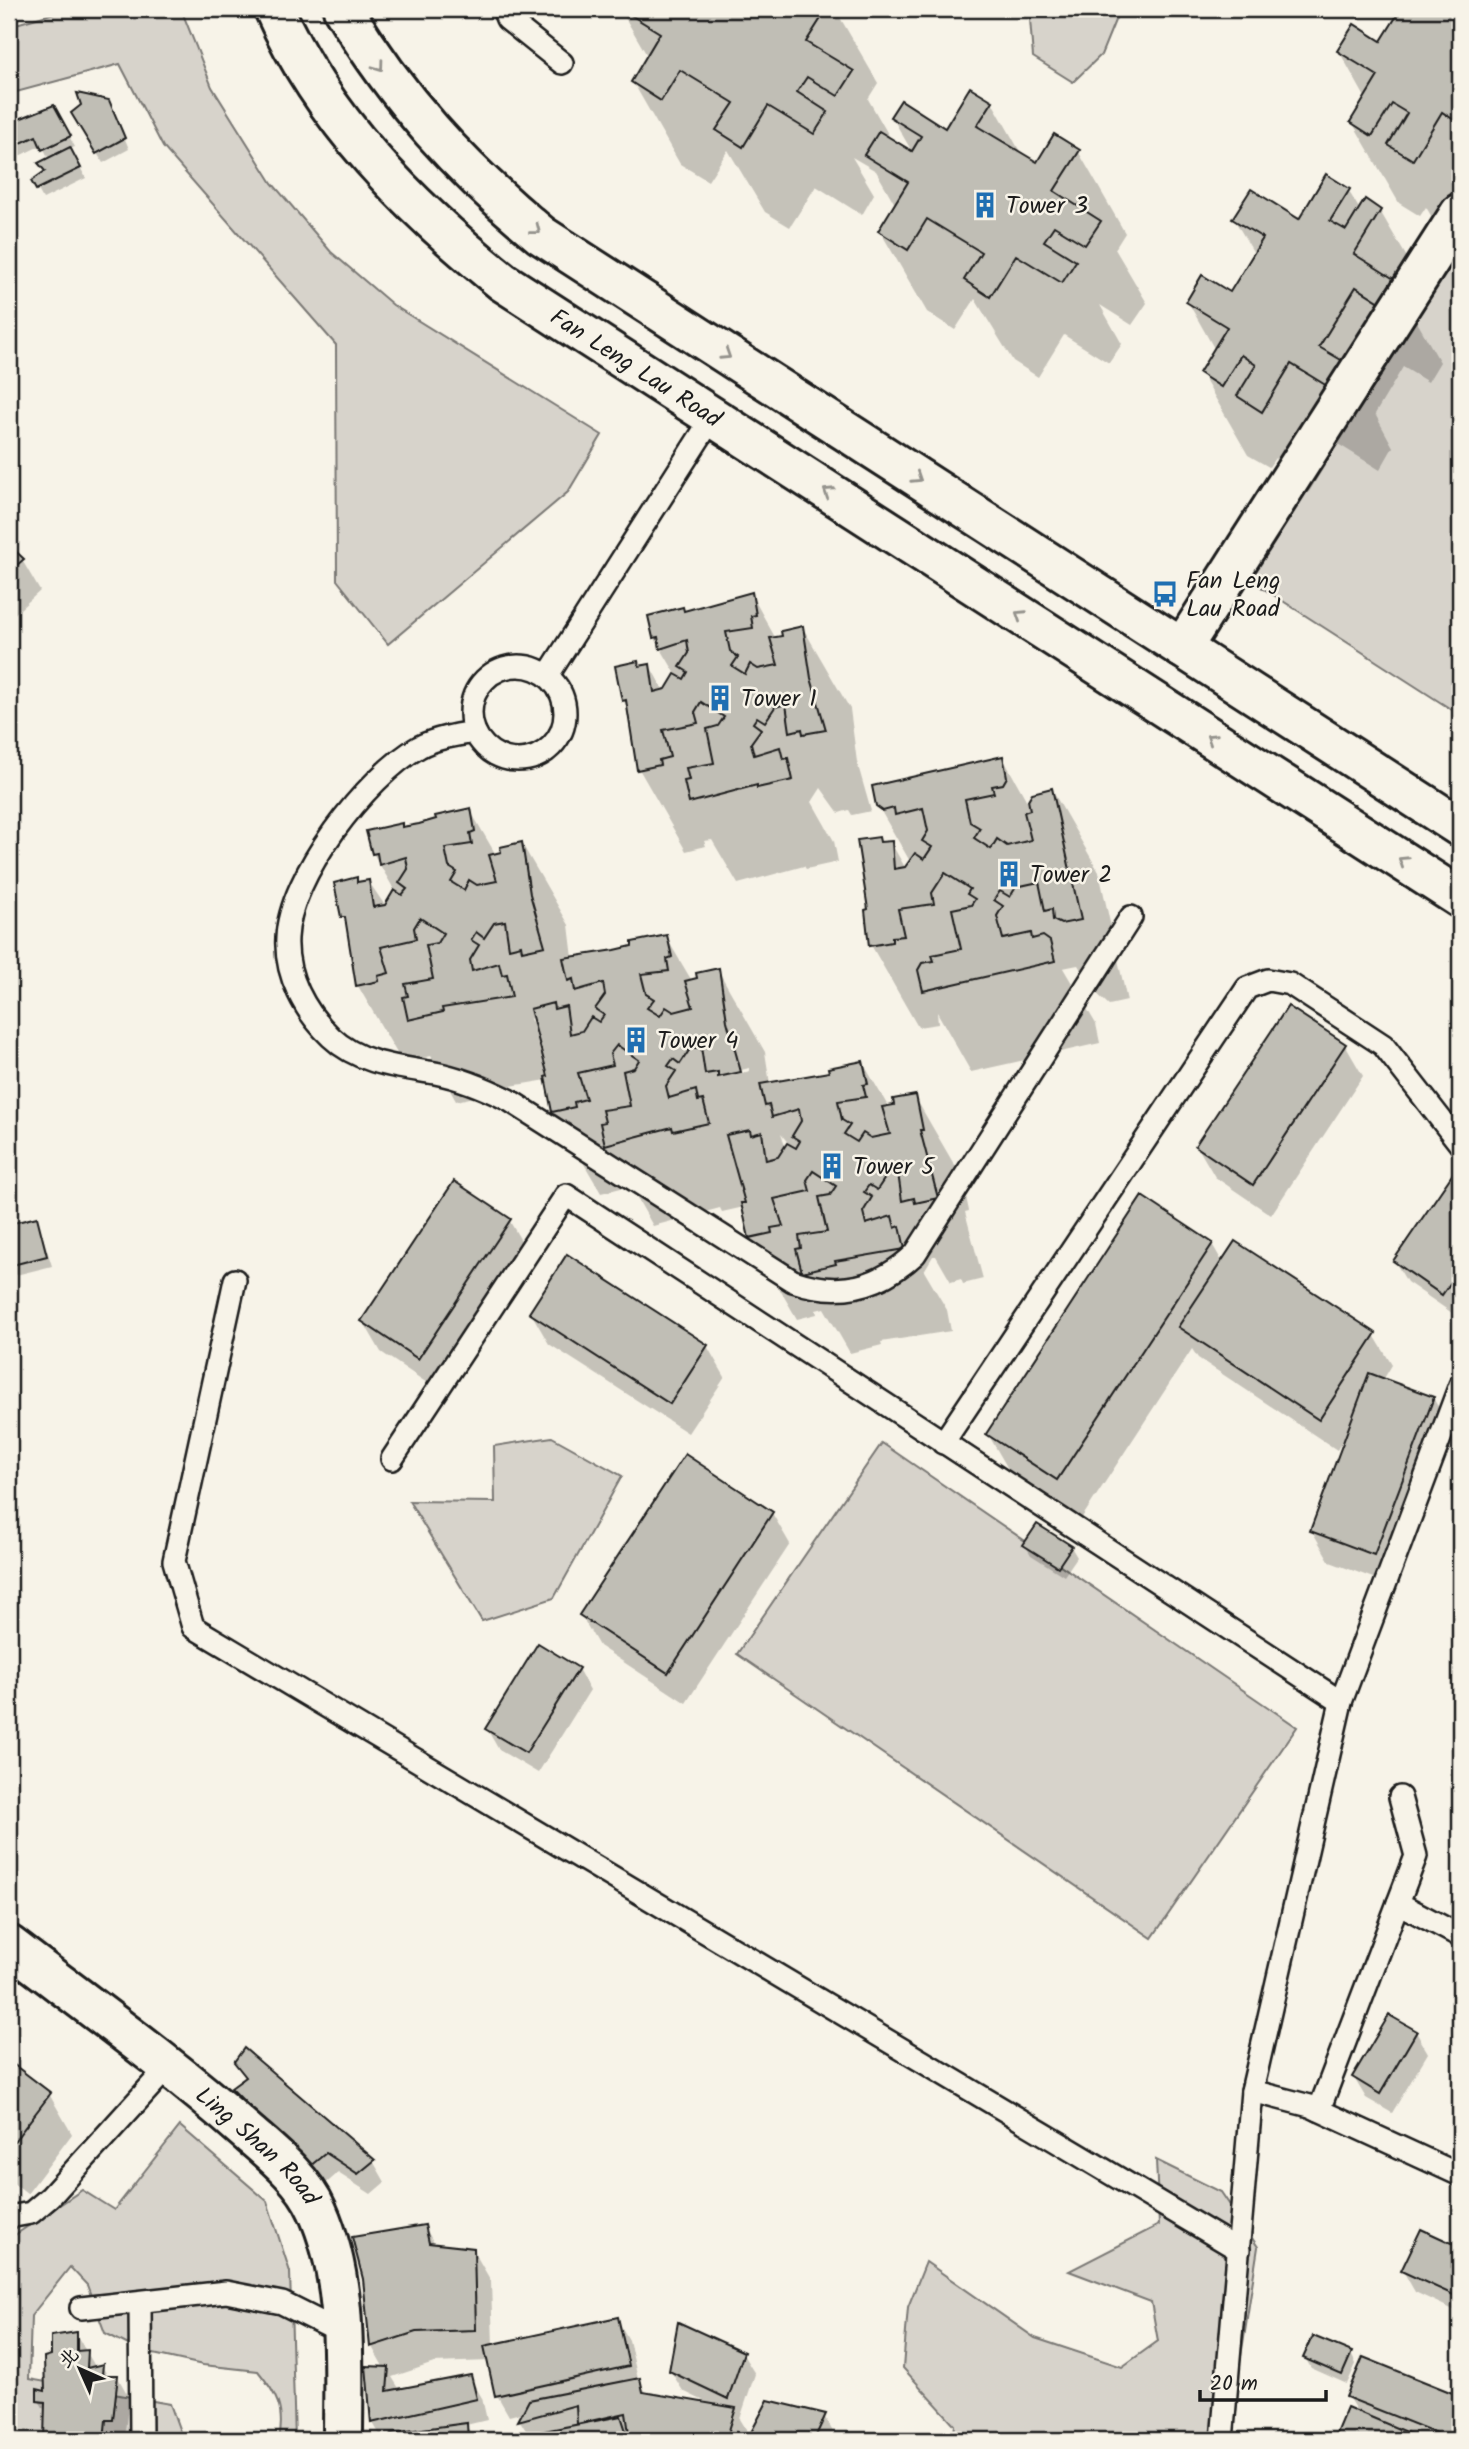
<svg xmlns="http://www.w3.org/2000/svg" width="1469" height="2449" viewBox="0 0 1469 2449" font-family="Kalam,'LXGW WenKai TC',sans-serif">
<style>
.green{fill:#d7d3cb;stroke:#7a7874;stroke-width:2}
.shadow{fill:#0003;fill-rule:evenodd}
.building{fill:#c0beb5;stroke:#1c1c1c;stroke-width:2}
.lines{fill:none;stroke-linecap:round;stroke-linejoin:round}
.lane-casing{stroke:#1c1c1c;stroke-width:26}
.street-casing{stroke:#1c1c1c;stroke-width:44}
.secondary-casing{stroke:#1c1c1c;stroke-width:44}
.lane{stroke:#f7f3e8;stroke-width:21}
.street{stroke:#f7f3e8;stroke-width:38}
.secondary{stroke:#f7f3e8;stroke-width:38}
.oneway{stroke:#94928c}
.labels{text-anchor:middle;stroke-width:5;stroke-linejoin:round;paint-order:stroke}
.poi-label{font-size:24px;fill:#1c1c1c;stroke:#f7f3e8;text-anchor:start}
.street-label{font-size:24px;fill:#1c1c1c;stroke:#f7f3e8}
</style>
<rect width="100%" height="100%" fill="#f7f3e8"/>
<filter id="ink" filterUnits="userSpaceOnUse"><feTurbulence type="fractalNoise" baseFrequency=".0143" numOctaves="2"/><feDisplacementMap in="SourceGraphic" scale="14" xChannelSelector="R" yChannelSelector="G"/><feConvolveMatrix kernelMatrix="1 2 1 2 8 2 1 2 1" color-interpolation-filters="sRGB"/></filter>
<g filter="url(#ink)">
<!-- green -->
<g class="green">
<path d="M68 9H181L212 87 272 183 331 252 393 305 602 435 568 492 388 644 337 580 336 345 163 147 120 64 9 94V26Z"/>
<path d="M1047 9H1090L1116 18 1101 55 1073 82 1033 57 1030 19Z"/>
<path d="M1460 242V715L1247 578Z"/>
<path d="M552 1437 622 1476 554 1598 482 1621 409 1501 495 1502 494 1446Z"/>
<path d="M882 1443 1297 1727 1152 1938 737 1654Z"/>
<path d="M180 2126 267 2201 290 2272 295 2440H279C285 2410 277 2394 258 2371L203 2365 140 2351 105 2333 87 2285 70 2267 31 2316 29 2379 170 2404 182 2437 180 2440H9V2239L82 2190 114 2210Z"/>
<path d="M1156 2160 1221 2192 1258 2247 1228 2440H953L955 2425 903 2368 908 2307 926 2262 1035 2338 1122 2367 1158 2341 1151 2302 1069 2271 1159 2225Z"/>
</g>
<!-- shadow -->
<g class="shadow">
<path d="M620 9H779L790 16 795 9H835L878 83 868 99 892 141 914 155 892 117 946 131 992 102 1022 155 1038 165 1078 151 1125 233 1115 249 1147 303 1132 325 1100 305 1122 344 1109 363 1064 335 1038 377 1013 361 975 299 955 330 927 312 880 231 896 206 876 171 852 157 874 194 862 215 816 186 790 227 765 212 728 150 708 181 680 164 633 82 648 57Z"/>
<path d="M1403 9H1460V240L1437 226 1426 207 1420 216 1399 203 1352 122 1366 99 1339 51 1381 43Z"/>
<path d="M53 107 75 147 70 149 86 178 43 199 33 181 46 173 40 163 49 159 42 145 17 157 9 145V125Z"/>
<path d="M114 112 129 149 103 163 73 113Z"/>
<path d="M1348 190 1360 210 1380 211 1427 292 1413 315 1440 362 1428 382 1403 367 1375 414 1393 447 1380 470 1338 444 1309 492 1286 478 1275 458 1269 467 1248 455 1201 373 1215 350 1188 302 1230 294 1255 255 1234 219 1300 221Z"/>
<path d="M9 547 22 560 40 591 9 619Z"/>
<path d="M751 594 776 639 803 628 850 709 857 762 871 811 852 815 849 810 839 813 821 788 812 802 834 841 838 862 806 869 804 866 738 884 712 840 704 841 706 846 686 851 639 769 629 710 624 701 617 668 650 666 664 691 667 690 677 676 654 637 684 613Z"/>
<path d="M1003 758 1028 803 1033 794 1052 790 1099 872 1127 1001 1109 1005 1094 991 1078 965 1063 968 1096 1024 1100 1043 971 1072 937 1012 938 1024 918 1027 871 945 870 911 878 839 881 844 891 843 906 869 911 863 878 806Z"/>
<path d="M470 810 496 855 522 844 569 925 573 958 616 951 666 937 692 981 718 970 765 1052 770 1084 832 1074 863 1063 889 1108 915 1097 962 1178 969 1211 965 1212 983 1279 963 1284 961 1279 951 1282 936 1256H933L924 1271 947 1310 951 1331 881 1342 882 1345 850 1353 824 1308 816 1310 817 1314 797 1319 750 1238 744 1207 722 1212 720 1208 653 1226 628 1182 620 1184 621 1188 601 1193 554 1112 547 1080 487 1090 489 1094 456 1101 431 1056 423 1058 425 1062 405 1067 358 986 348 926 343 917 356 879 358 884 369 882 386 907 395 891 373 853 402 828ZM533 1015 536 1029 530 1019ZM749 1068 750 1071 734 1075V1072ZM781 1134 789 1144 786 1149Z"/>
<path d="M1345 1045 1363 1076 1271 1215 1215 1177 1197 1146Z"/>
<path d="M1454 1175 1460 1179V1307L1455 1315 1407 1282 1395 1262Z"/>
<path d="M37 1219 52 1266 16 1275 9 1259V1226Z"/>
<path d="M509 1220 527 1251 436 1389 381 1352 363 1321Z"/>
<path d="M1212 1244 1223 1263 1374 1335 1392 1365 1383 1380 1433 1398 1451 1429 1392 1585 1330 1562 1312 1531 1346 1435 1337 1450 1198 1358 1192 1349 1081 1519 1011 1474 988 1434Z"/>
<path d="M531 1313 707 1346 725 1377 688 1433 549 1344Z"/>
<path d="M772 1513 790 1544 686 1703 599 1646 581 1615Z"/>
<path d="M1025 1545 1071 1547 1077 1557 1064 1576 1031 1555Z"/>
<path d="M578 1669 590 1690 538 1773 499 1750 487 1729Z"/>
<path d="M1416 2032 1428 2053 1392 2113 1366 2098 1354 2078Z"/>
<path d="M236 2062 373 2161 385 2182 371 2194 338 2173 322 2187 245 2110 233 2089 246 2080Z"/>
<path d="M9 2063 49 2094 72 2134 27 2194 9 2180Z"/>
<path d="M425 2227 435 2245 473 2250 491 2281 493 2346 617 2319 629 2340 638 2379 647 2394 708 2403 683 2391 670 2370 742 2353 755 2374 740 2419 751 2437 824 2416 836 2437 835 2440H532L520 2421 525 2412 509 2416 497 2395 489 2361 434 2363 392 2377 400 2390 470 2377 482 2398 487 2420 466 2425 475 2440H383L373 2423 368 2368H384L372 2347 364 2279Z"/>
<path d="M1422 2231 1460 2249V2313L1415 2292 1403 2271Z"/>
<path d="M76 2334 96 2368 102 2366 108 2377 117 2376 129 2397 124 2440H46L47 2414 39 2401 46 2393 53 2356Z"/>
<path d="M1351 2354 1356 2364 1347 2384 1311 2368 1305 2358Z"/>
<path d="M1364 2359 1460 2398V2440H1337L1348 2409 1358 2413 1348 2397Z"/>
</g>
<!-- building -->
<g class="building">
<path d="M621 9H782L790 14 792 9H827L806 42 854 71 838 96 807 77 797 92 828 112 814 134 768 106 743 147 716 130 734 103 680 70 661 101 631 82 660 33Z"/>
<path d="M1401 9H1460V124L1442 112 1413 160 1388 145 1407 113 1392 104 1372 136 1350 122 1378 76 1337 51 1354 24 1381 41Z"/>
<path d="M970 87 993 101 977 126 1037 162 1054 134 1080 150 1054 191 1101 221 1085 245 1054 226 1044 241 1076 261 1062 283 1016 255 990 297 964 280 981 252 927 219 908 250 878 231 908 182 864 155 879 131 912 151 921 136 890 117 901 100 945 128Z"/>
<path d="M77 93 109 100 125 138 96 154 71 113 81 105Z"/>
<path d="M54 105 71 136 42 150 36 136 10 148 9 123Z"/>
<path d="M70 147 81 168 36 190 31 181 45 171 38 163Z"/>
<path d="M1326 174 1350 189 1330 221 1346 230 1365 199 1381 210 1354 254 1394 279 1380 302 1356 287 1319 347 1348 364 1332 389 1291 364 1262 412 1237 396 1256 365 1241 355 1221 387 1199 373 1227 327 1186 302 1202 275 1230 292 1263 238 1232 219 1251 189 1299 219Z"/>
<path d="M9 545 24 559 9 572Z"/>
<path d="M752 592 756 615 751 616 753 628 726 632 730 651 738 657 732 666 745 674 750 664 758 669 778 665 770 638 782 636 781 631 803 626 811 678 826 730 803 734 802 729 790 732 786 704 775 707 765 722 757 717 753 723 761 729 751 743 754 755 780 747 783 759 788 758 793 780 757 788V785L689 803 684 781 689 780 686 768 714 763 707 729 718 726 724 717 701 702 695 712 698 723 663 730 670 757 659 760 660 765 637 770 626 700 622 701 615 666 638 661 639 666 650 664 654 692 666 689 675 674 684 679 688 672 680 667 689 653 687 640 660 649 658 637 653 638 648 616 683 607 684 611Z"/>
<path d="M1003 756 1007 777 1003 784 992 786 994 793 965 799 970 822 980 828 974 838 991 849 997 839 1007 846 1031 840 1024 812 1030 810 1028 800 1032 793 1052 788 1081 920 1061 924 1053 920 1052 909 1045 911 1039 882 1016 887 1010 897 1000 891 994 900 1003 906 997 916 1003 939 1031 933 1032 939 1043 936 1050 941 1055 961 923 991 918 970 922 963 934 961 932 955 961 949 952 909 971 905 975 899 967 894 970 889 945 873 932 893 934 904 898 909 904 936 892 937V942L869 946 865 910 868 909 857 840 879 837 880 842 892 841 894 869 905 867 915 853 924 859 932 847 922 841 928 831 923 808 895 815 894 808 883 811 876 806 872 786Z"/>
<path d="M471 808 475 831 470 833 472 844 445 848 449 867 457 872 451 882 464 890 469 880 477 885 497 881 489 855 501 852 500 847 522 842 530 894 545 946 522 951 521 945 509 948 505 921 494 923 484 938 476 932 471 940 479 945 470 960 472 971 499 963 502 975 507 974 512 997 442 1008 443 1012 408 1020 403 997 408 996 405 984 433 979 426 945 437 943 443 933 420 918 414 928 416 939 381 947 389 973 378 976 379 981 356 986 345 917H341L334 883 357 877V882L369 880 373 907 385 905 394 890 402 895 407 889 399 883 408 869 406 857 379 865 377 853 372 854 366 831 402 823V827L419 824 436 819 435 816Z"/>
<path d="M667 935 672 957 667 959 669 971 641 974 646 994 654 999 647 1008 660 1016 666 1007 674 1012 693 1007 685 981 697 978 696 973 719 968 727 1021 741 1072 718 1077V1072L705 1074 701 1047 690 1049 680 1064 673 1059 668 1066 676 1071 666 1086 669 1098 696 1090 698 1101 703 1100 709 1123 673 1131 672 1127 605 1145 600 1123 605 1122 602 1110 630 1106 623 1071 634 1068 639 1060 617 1045 610 1054 613 1065 578 1073 586 1099 574 1102 575 1107 552 1112 545 1077 548 1076 530 1009 553 1003 554 1009 566 1006 570 1034 582 1031 591 1017 599 1022 604 1015 595 1009 605 995 603 983 575 991 573 979 568 981 563 958 615 950 632 946V942Z"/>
<path d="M1288 1006 1346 1044 1253 1185 1195 1146Z"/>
<path d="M863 1061 868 1084 863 1085 866 1097 838 1101 842 1120 850 1125 844 1134 857 1142 863 1133 871 1138 890 1134 882 1107 894 1105 893 1099 916 1095 923 1130H920L938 1198 915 1203 914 1198 902 1201 898 1173 887 1175 877 1190 869 1185 864 1192 872 1197 863 1212 866 1224 892 1216 895 1228 900 1226 905 1249 835 1261 836 1264 802 1272 796 1249 801 1248 799 1236 827 1232 819 1197 830 1195 836 1186 813 1171 807 1180 810 1191 774 1199 783 1226 771 1228 772 1233 749 1238 741 1203H745L726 1135 750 1130 751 1135 762 1132 766 1160 778 1157 787 1143 796 1148 800 1141 792 1136 801 1121 799 1109 772 1117 769 1105 765 1106 760 1084 829 1072 828 1068Z"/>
<path d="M1454 1172 1460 1177V1269L1442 1295 1393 1261Z"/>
<path d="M454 1181 511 1219 418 1359 361 1321Z"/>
<path d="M1142 1196 1213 1243 1057 1480 986 1434Z"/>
<path d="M37 1217 47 1256 9 1266V1224Z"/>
<path d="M1235 1241 1376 1333 1319 1420 1178 1327Z"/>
<path d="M567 1254 708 1345 670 1404 529 1313Z"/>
<path d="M1369 1373 1434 1397 1374 1555 1310 1531Z"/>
<path d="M685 1454 773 1512 668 1673 579 1615Z"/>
<path d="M1037 1524 1072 1546 1058 1567 1023 1545Z"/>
<path d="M538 1643 579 1668 526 1753 485 1729Z"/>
<path d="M1389 2015 1417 2031 1380 2094 1352 2077Z"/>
<path d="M244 2048 375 2160 358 2174 326 2153 309 2167 231 2088 246 2077 234 2062Z"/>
<path d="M9 2061 51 2093 9 2148Z"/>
<path d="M425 2225 429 2243 474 2248 476 2330 416 2332 370 2347 363 2279 352 2237Z"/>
<path d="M1421 2229 1460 2247V2298L1401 2271Z"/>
<path d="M618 2317 629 2366 495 2396 484 2346Z"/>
<path d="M678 2322 744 2352 728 2399 669 2371Z"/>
<path d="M77 2332V2351L88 2350 87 2368 103 2364 102 2375H118L113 2420H106L104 2440H44L45 2402 37 2401V2389L45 2391 44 2357 51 2355V2336Z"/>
<path d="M1313 2336 1352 2352 1342 2375 1303 2358Z"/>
<path d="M1363 2357 1460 2396V2424L1454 2440 1346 2397Z"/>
<path d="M366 2366 389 2367 387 2391 471 2375 477 2399 371 2423Z"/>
<path d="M640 2378 643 2392 736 2408 726 2440H630L626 2413 577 2424 576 2405 518 2421 529 2400Z"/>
<path d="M768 2400 826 2414 814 2440H747Z"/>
<path d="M1347 2407 1413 2435 1411 2440 1334 2438Z"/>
<path d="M621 2416 629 2440H533L529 2434Z"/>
<path d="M467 2423 468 2440H393L392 2433Z"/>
</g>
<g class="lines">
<!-- lane casing -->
<g class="lane-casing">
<g id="lane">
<path d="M503 9 507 19 562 63"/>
<circle cx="518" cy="713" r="47"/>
<path d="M548 675 712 418"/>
<path d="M475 732C456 735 436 738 419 747 366 777 289 877 287 938 285 976 305 1012 331 1037 359 1064 399 1067 435 1073 461 1078 485 1088 509 1100L793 1281C840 1297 879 1288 915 1254L1131 917"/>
<path d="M235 1280 174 1561 193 1627 1239 2250"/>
<path d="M943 1443 1247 988 1268 980 1290 984 1383 1045 1460 1144"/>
<path d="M392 1459 566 1195 1341 1702"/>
<path d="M1398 1903 1416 1856 1400 1797"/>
<path d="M1252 2091 1310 2106 1460 2175"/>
<path d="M1319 2110 1398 1903 1460 1936"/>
<path d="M9 2217 31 2213 50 2197 168 2067"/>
<path d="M140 2302 141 2440"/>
<path d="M81 2308 226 2292 282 2303 344 2334"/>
<path d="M1222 2440 1252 2091 1341 1702 1460 1385"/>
</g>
</g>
<!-- street casing -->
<g class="street-casing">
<g id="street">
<path d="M1182 648 1460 213"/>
<path id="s1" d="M9 1945C89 2006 171 2065 247 2132 272 2154 303 2178 317 2210 349 2281 343 2364 343 2440"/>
</g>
</g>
<!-- secondary casing -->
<g class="secondary-casing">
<g id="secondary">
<path id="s2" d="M274 9C323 120 410 207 503 282L1460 898"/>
<path d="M343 9C398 100 459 167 541 235L1460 827"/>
</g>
</g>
<!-- lane -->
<use href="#lane" class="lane"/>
<!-- street -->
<use href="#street" class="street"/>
<!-- secondary -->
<use href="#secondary" class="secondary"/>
</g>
<!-- one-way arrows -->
<defs><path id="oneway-chevron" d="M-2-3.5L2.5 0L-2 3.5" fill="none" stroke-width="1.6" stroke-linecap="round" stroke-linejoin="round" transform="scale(1.75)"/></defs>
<g class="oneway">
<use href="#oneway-chevron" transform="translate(379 66) rotate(54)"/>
<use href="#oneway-chevron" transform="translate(536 230) rotate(38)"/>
<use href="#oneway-chevron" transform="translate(726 355) rotate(33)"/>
<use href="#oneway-chevron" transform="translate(917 478) rotate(33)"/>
<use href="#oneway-chevron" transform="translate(828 492) rotate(-147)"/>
<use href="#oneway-chevron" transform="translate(1020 615) rotate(-147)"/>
<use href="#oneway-chevron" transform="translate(1211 738) rotate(-147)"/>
<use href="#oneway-chevron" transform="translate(1403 861) rotate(-147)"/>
</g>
</g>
<!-- icons -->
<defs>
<g id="building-bare" transform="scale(2.1)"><path d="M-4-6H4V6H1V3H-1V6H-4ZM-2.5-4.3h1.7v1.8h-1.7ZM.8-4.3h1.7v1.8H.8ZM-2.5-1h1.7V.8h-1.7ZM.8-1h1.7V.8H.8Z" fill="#1f6fb2" stroke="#f7f3e8" stroke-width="2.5" paint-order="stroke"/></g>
<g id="bus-bare" transform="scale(2.1)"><path d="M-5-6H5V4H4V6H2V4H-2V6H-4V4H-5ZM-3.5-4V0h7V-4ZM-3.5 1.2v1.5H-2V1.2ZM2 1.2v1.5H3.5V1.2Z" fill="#1f6fb2" stroke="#f7f3e8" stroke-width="2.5" paint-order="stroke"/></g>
</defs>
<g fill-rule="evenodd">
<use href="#building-bare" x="985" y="205"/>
<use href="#bus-bare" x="1165" y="594"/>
<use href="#building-bare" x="720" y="698"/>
<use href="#building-bare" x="1009" y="874"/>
<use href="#building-bare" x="636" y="1040"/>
<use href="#building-bare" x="832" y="1166"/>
</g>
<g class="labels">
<!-- poi labels -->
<g class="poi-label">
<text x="1006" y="213">Tower 3</text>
<text x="1186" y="588">Fan Leng<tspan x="1186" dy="28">Lau Road</tspan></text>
<text x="741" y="706">Tower 1</text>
<text x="1030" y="882">Tower 2</text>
<text x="657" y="1048">Tower 4</text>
<text x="853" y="1174">Tower 5</text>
</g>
<!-- street labels -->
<g class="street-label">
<text dy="8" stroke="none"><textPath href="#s2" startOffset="518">Fan Leng Lau Road</textPath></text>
<text dy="8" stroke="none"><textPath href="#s1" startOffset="320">Ling Shan Road</textPath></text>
</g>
</g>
<!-- margin -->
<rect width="1469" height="2449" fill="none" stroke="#f7f3e8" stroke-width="35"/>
<rect x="18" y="18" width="1434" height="2414" fill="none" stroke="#1c1c1c" stroke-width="2.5" filter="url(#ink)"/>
<!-- north arrow -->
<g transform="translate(80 2369) rotate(315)" stroke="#f7f3e8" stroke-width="5" paint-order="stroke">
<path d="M0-5L12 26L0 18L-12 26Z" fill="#1c1c1c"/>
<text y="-10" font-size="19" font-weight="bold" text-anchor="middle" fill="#1c1c1c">北</text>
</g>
<!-- scale -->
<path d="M1200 2390v10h126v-10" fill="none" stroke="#1c1c1c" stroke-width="3.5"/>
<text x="1210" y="2390" font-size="21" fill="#1c1c1c" stroke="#f7f3e8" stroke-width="5" paint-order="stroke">20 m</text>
</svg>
